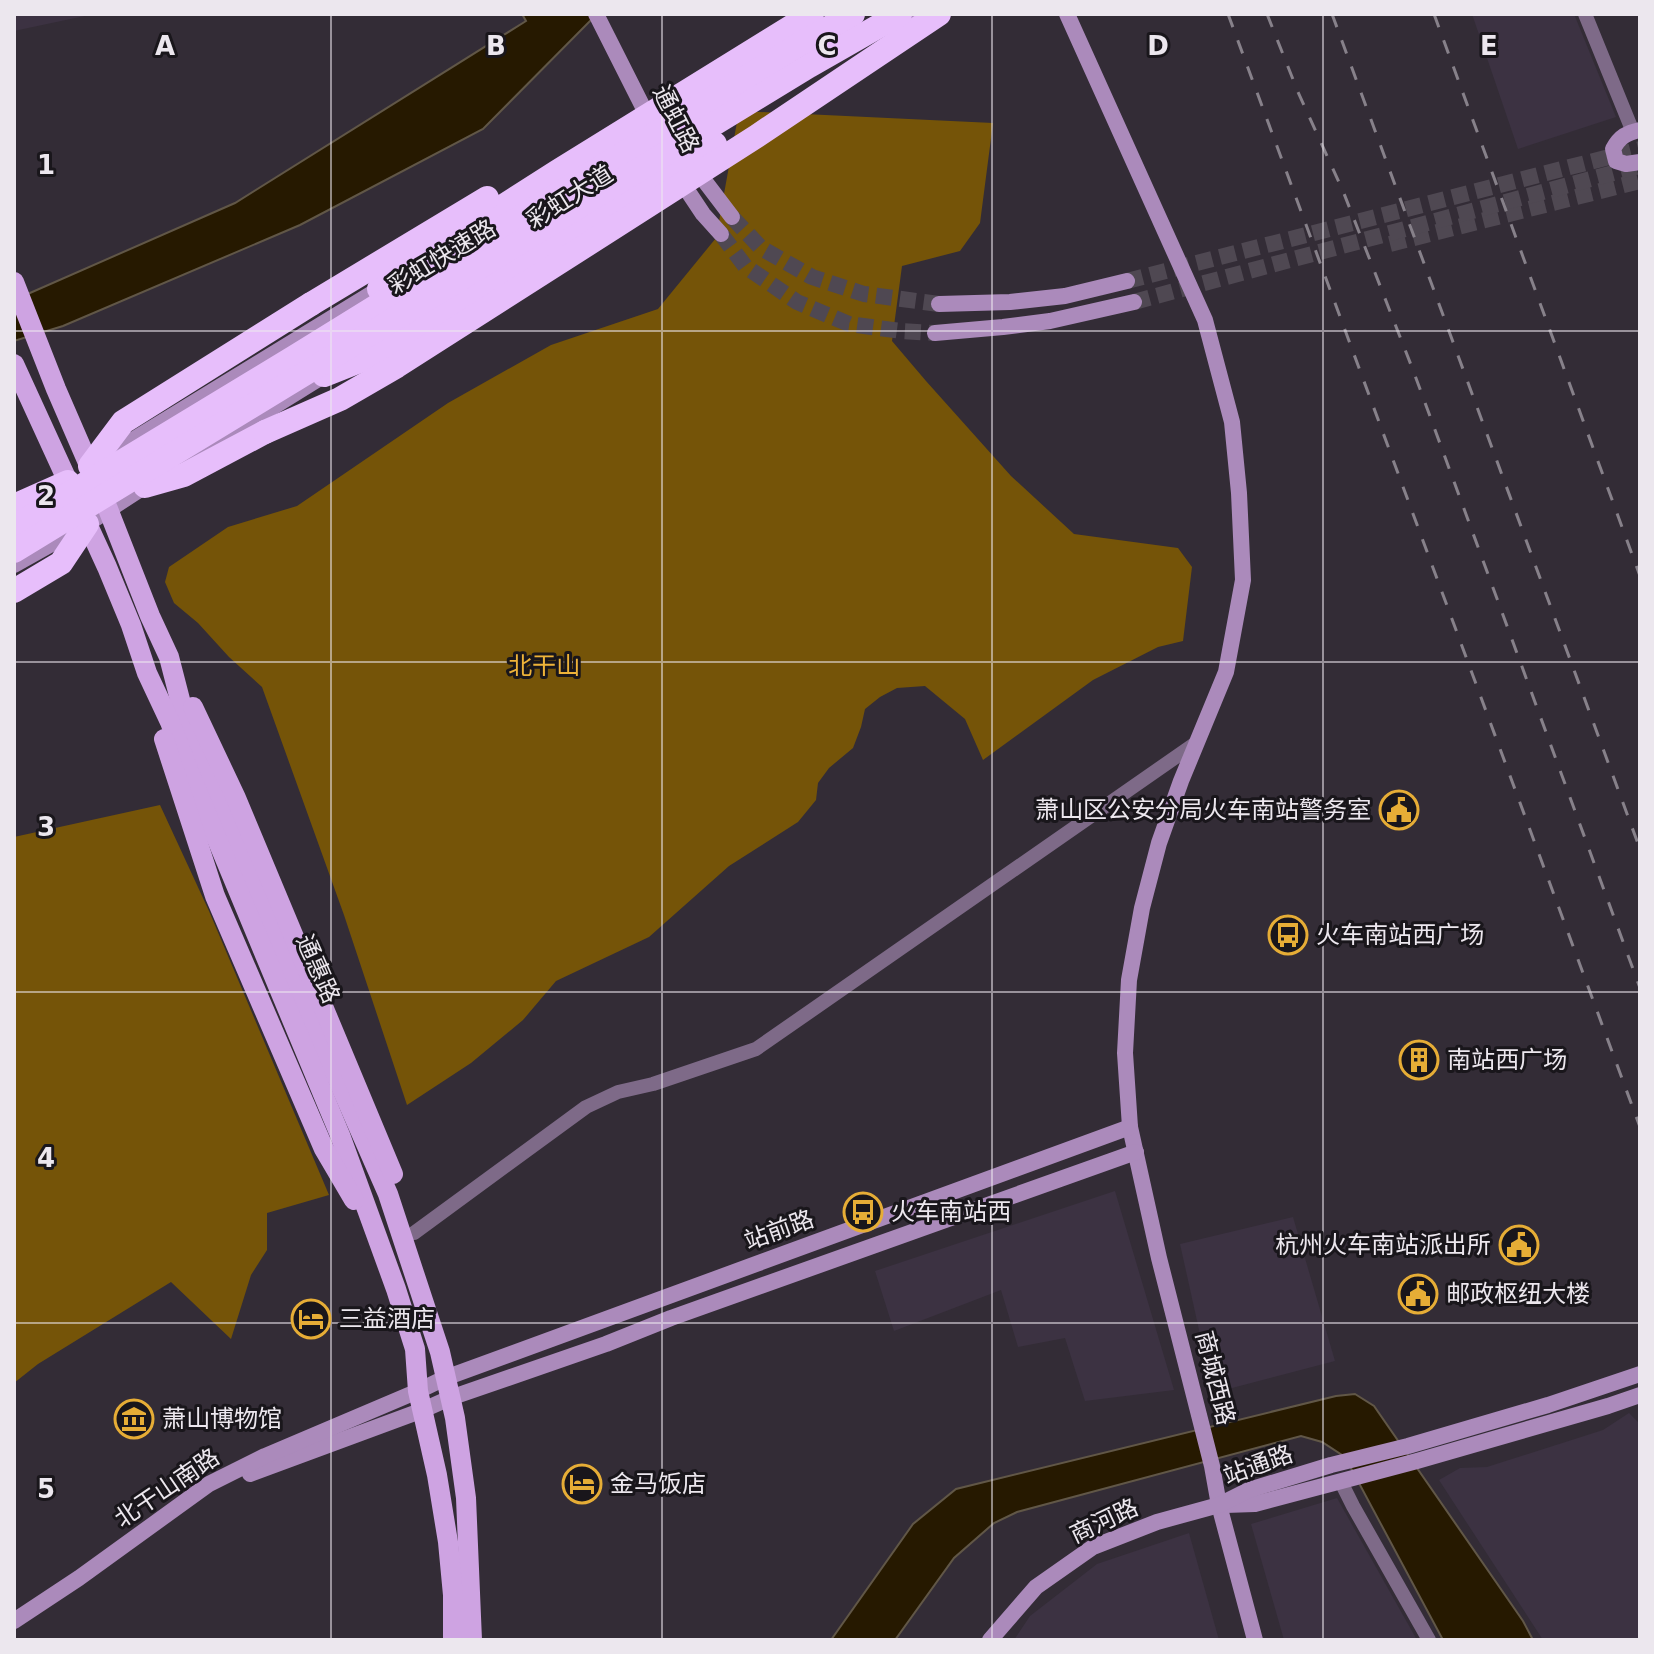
<svg xmlns="http://www.w3.org/2000/svg" width="1654" height="1654" viewBox="0 0 1654 1654" font-family="'DejaVu Sans','Noto Sans SC',sans-serif">
<style>
.built{fill:#3c3242}
.forest{fill:#755408}
.water{fill:#261900;stroke:#615747;stroke-width:2}
.lines{fill:none;stroke-linecap:round;stroke-linejoin:round}
.secondary-tunnel{stroke:#4f4852;stroke-width:16;stroke-dasharray:16 8;stroke-linecap:butt}
.street{stroke:#7e6a88;stroke-width:14}
.secondary{stroke:#ab8abb;stroke-width:16}
.primary{stroke:#cea3e2;stroke-width:20}
.highway{stroke:#e7befb;stroke-width:24}
.rail{stroke:#87818a;stroke-width:3;stroke-dasharray:14 14;stroke-linecap:butt}
.highway-bridge{stroke:#e7befb;stroke-width:24}
.grid{fill:none;stroke:#ece7ee;stroke-width:2;stroke-opacity:0.55}
.labels{text-anchor:middle;stroke-width:6;stroke-linejoin:round;paint-order:stroke}
.street-label{font-size:24px;fill:#ece7ee;stroke:#19161b}
.park-label{font-size:24px;fill:#eeb339;stroke:#19161b}
.poi-label{font-size:24px;fill:#ece7ee;stroke:#19161b;text-anchor:start}
.grid-label{font-size:26px;text-anchor:middle;font-weight:bold;fill:#ece7ee;stroke:#19161b;stroke-width:6;stroke-linejoin:round;paint-order:stroke}
</style>
<rect width="100%" height="100%" fill="#332c36"/>
<!-- built -->
<g class="built">
<path d="M14 14H94L14 31Z"/>
<path d="M1472 14H1574L1616 117 1518 149Z"/>
<path d="M1115 1191 1174 1390 1085 1401 1065 1338 1018 1347 1001 1290 894 1331 875 1271Z"/>
<path d="M1293 1217 1335 1361 1213 1393 1180 1244Z"/>
<path d="M1629 1413 1640 1424V1640H1543L1439 1480 1460 1468 1487 1467 1603 1430Z"/>
<path d="M1337 1498 1417 1640H1284L1251 1524Z"/>
<path d="M1189 1533 1219 1640H1014L1030 1616 1097 1564Z"/>
</g>
<!-- forest -->
<g class="forest">
<path d="M739 111 993 123 980 223 960 251 902 266 892 341 926 381 1011 476 1074 534 1178 548 1192 567 1183 641 1158 647 1093 680 983 760 965 719 925 686 897 688 880 697 865 709 861 727 853 748 829 768 818 783 816 800 798 822 729 866 649 937 556 981 523 1020 471 1063 407 1105 344 915 262 687 229 657 198 623 174 603 165 582 169 567 228 527 297 506 448 403 551 345 658 309 716 238Z"/>
<path d="M160 805 209 911 329 1195 267 1213V1250L251 1275 231 1339 171 1282 38 1364 14 1383V837Z"/>
</g>
<!-- water -->
<g class="water">
<path d="M522 14H597L483 129 300 225 63 326 14 341V300L235 203 526 21Z"/>
<path d="M1355 1394 1374 1406 1523 1621 1533 1640H1443L1345 1457 1322 1442 1301 1436 1017 1512 994 1523 954 1558 895 1640H831L913 1524 956 1489 1336 1396Z"/>
</g>
<g class="lines">
<!-- secondary-tunnel -->
<g class="secondary-tunnel">
<path d="M732 217 761 248 812 277 864 294 939 304"/>
<path d="M721 234 745 266 797 302 849 324 901 331 935 333"/>
<path d="M1390 244 1640 181"/>
<path d="M1127 281 1640 149"/>
<path d="M1134 302 1639 166"/>
</g>
<!-- street -->
<g class="street">
<path d="M1585 14 1633 132"/>
<path d="M414 1233 586 1107 618 1092 653 1084 756 1049 1196 743"/>
<path d="M1341 1482 1353 1506 1429 1640"/>
</g>
<!-- secondary -->
<g class="secondary">
<path d="M596 14 650 121"/>
<path d="M1067 14 1205 320 1232 422 1239 493 1243 580 1226 672 1181 781 1159 843 1142 908 1129 980 1125 1053 1130 1127 1159 1258 1212 1466 1219 1505 1255 1640"/>
<path d="M892 28 916 14"/>
<path d="M1640 130C1627 133 1620 136 1613 149L1616 161 1626 164 1640 162"/>
<path d="M694 167 732 217"/>
<path d="M679 178 703 214 721 234"/>
<path d="M939 304 1010 302 1065 296 1127 281"/>
<path d="M935 333 1003 327 1050 321 1134 302"/>
<path d="M100 460 387 284"/>
<path d="M176 467 333 370"/>
<path d="M14 565 87 524 153 481"/>
<path d="M250 1474 423 1410 450 1398 606 1344 671 1318 1136 1152"/>
<path d="M1225 1505 1255 1504 1417 1461 1608 1406 1640 1395"/>
<path d="M14 1621 79 1578 209 1484 265 1456 418 1391 445 1378 1130 1127"/>
<path d="M990 1640 1036 1587 1093 1547 1157 1522 1219 1505 1249 1490 1331 1465 1408 1446 1548 1405 1640 1374"/>
</g>
<!-- primary -->
<g class="primary">
<path d="M14 282 56 389 108 509 150 616 169 657 185 719 269 923 388 1194 440 1352 455 1418 466 1498 472 1640"/>
<path d="M14 364 107 567 131 625 147 673 170 722 191 777 340 1135 396 1289 415 1349 418 1391 437 1475 448 1542 453 1595V1640"/>
<path d="M193 707 236 798 393 1174"/>
<path d="M164 739 215 896 324 1149 354 1200"/>
</g>
<!-- highway -->
<g class="highway">
<path d="M90 466 123 422 311 304"/>
<path d="M145 486 184 475 265 432"/>
<path d="M14 506 68 482"/>
<path d="M14 591 61 563 87 524"/>
</g>
<!-- rail -->
<g class="rail">
<path d="M1228 14 1640 1127"/>
<path d="M1267 14 1298 92 1343 191 1413 370 1640 988"/>
<path d="M1332 14 1640 849"/>
<path d="M1434 14 1640 576"/>
</g>
<!-- highway-bridge -->
<g class="highway-bridge">
<path d="M379 289 396 275 558 171 812 14"/>
<path d="M311 304 487 198"/>
<path d="M324 375 372 356 715 144"/>
<path d="M265 432 340 399 397 366 757 136 939 14"/>
<path d="M14 527 296 356 797 46 853 14"/>
<path d="M14 551 809 66 900 14"/>
</g>
</g>
<!-- grid -->
<path class="grid" d="M331 14V1640M662 14V1640M992 14V1640M1323 14V1640M14 331H1640M14 662H1640M14 992H1640M14 1323H1640"/>
<!-- icons -->
<defs>
<g id="civic-ring" transform="scale(2)"><circle r="9.5" fill="#19161b" stroke="#e6ad36" stroke-width="1.5"/><path d="M-.6-6.5H3V-4.5H.6V-3L4-1V1h2V6H-6V1h2V-1L-.6-3ZM-1.2 2.5V6h2.4V2.5Z" fill="#e6ad36"/></g>
<g id="bus-ring" transform="scale(2)"><circle r="9.5" fill="#19161b" stroke="#e6ad36" stroke-width="1.5"/><path d="M-5-6H5V4H4V6H2V4H-2V6H-4V4H-5ZM-3.5-4V0h7V-4ZM-3.5 1.2v1.5H-2V1.2ZM2 1.2v1.5H3.5V1.2Z" fill="#e6ad36"/></g>
<g id="building-ring" transform="scale(2)"><circle r="9.5" fill="#19161b" stroke="#e6ad36" stroke-width="1.5"/><path d="M-4-6H4V6H1V3H-1V6H-4ZM-2.5-4.3h1.7v1.8h-1.7ZM.8-4.3h1.7v1.8H.8ZM-2.5-1h1.7V.8h-1.7ZM.8-1h1.7V.8H.8Z" fill="#e6ad36"/></g>
<g id="hotel-ring" transform="scale(2)"><circle r="9.5" fill="#19161b" stroke="#e6ad36" stroke-width="1.5"/><path d="M-6-4.5h1.5V1H6V5H4.5V3h-9V5H-6ZM-4 0a1.8 1.8 0 1 1 3.6 0ZM.5 0V-2.5h3Q6-2.5 6 0Z" fill="#e6ad36"/></g>
<g id="museum-ring" transform="scale(2)"><circle r="9.5" fill="#19161b" stroke="#e6ad36" stroke-width="1.5"/><path d="M0-6L6-3V-2H-6V-3ZM-5-1h2V3h-2ZM-1-1h2V3h-2ZM3-1h2V3H3ZM-6 4H6V6H-6Z" fill="#e6ad36"/></g>
</defs>
<g fill-rule="evenodd">
<use href="#civic-ring" x="1399" y="810"/>
<use href="#bus-ring" x="1288" y="935"/>
<use href="#building-ring" x="1419" y="1060"/>
<use href="#bus-ring" x="863" y="1212"/>
<use href="#civic-ring" x="1519" y="1245"/>
<use href="#civic-ring" x="1418" y="1294"/>
<use href="#hotel-ring" x="311" y="1319"/>
<use href="#museum-ring" x="134" y="1419"/>
<use href="#hotel-ring" x="582" y="1484"/>
</g>
<g class="labels">
<!-- street labels -->
<g class="street-label">
<text transform="translate(676 119) rotate(63)" y="8">通虹路</text>
<text transform="translate(570 197) rotate(-32)" y="8">彩虹大道</text>
<text transform="translate(442 257) rotate(-31)" y="8">彩虹快速路</text>
<text transform="translate(318 969) rotate(66)" y="8">通惠路</text>
<text transform="translate(779 1230) rotate(-20)" y="8">站前路</text>
<text transform="translate(1215 1378) rotate(76)" y="8">商城西路</text>
<text transform="translate(1258 1465) rotate(-20)" y="8">站通路</text>
<text transform="translate(167 1488) rotate(-34)" y="8">北干山南路</text>
<text transform="translate(1104 1521) rotate(-25)" y="8">商河路</text>
</g>
<!-- park labels -->
<g class="park-label">
<text x="544" y="674">北干山</text>
</g>
<!-- poi labels -->
<g class="poi-label">
<text x="1371" y="818" text-anchor="end">萧山区公安分局火车南站警务室</text>
<text x="1316" y="943">火车南站西广场</text>
<text x="1447" y="1068">南站西广场</text>
<text x="891" y="1220">火车南站西</text>
<text x="1491" y="1253" text-anchor="end">杭州火车南站派出所</text>
<text x="1446" y="1302">邮政枢纽大楼</text>
<text x="339" y="1327">三益酒店</text>
<text x="162" y="1427">萧山博物馆</text>
<text x="610" y="1492">金马饭店</text>
</g>
</g>
<g class="grid-label">
<text x="165" y="55">A</text>
<text x="496" y="55">B</text>
<text x="827" y="55">C</text>
<text x="1158" y="55">D</text>
<text x="1489" y="55">E</text>
<text x="46" y="174">1</text>
<text x="46" y="505">2</text>
<text x="46" y="836">3</text>
<text x="46" y="1167">4</text>
<text x="46" y="1498">5</text>
</g>
<!-- border -->
<rect width="1654" height="1654" fill="none" stroke="#ece7ee" stroke-width="32"/>
</svg>
